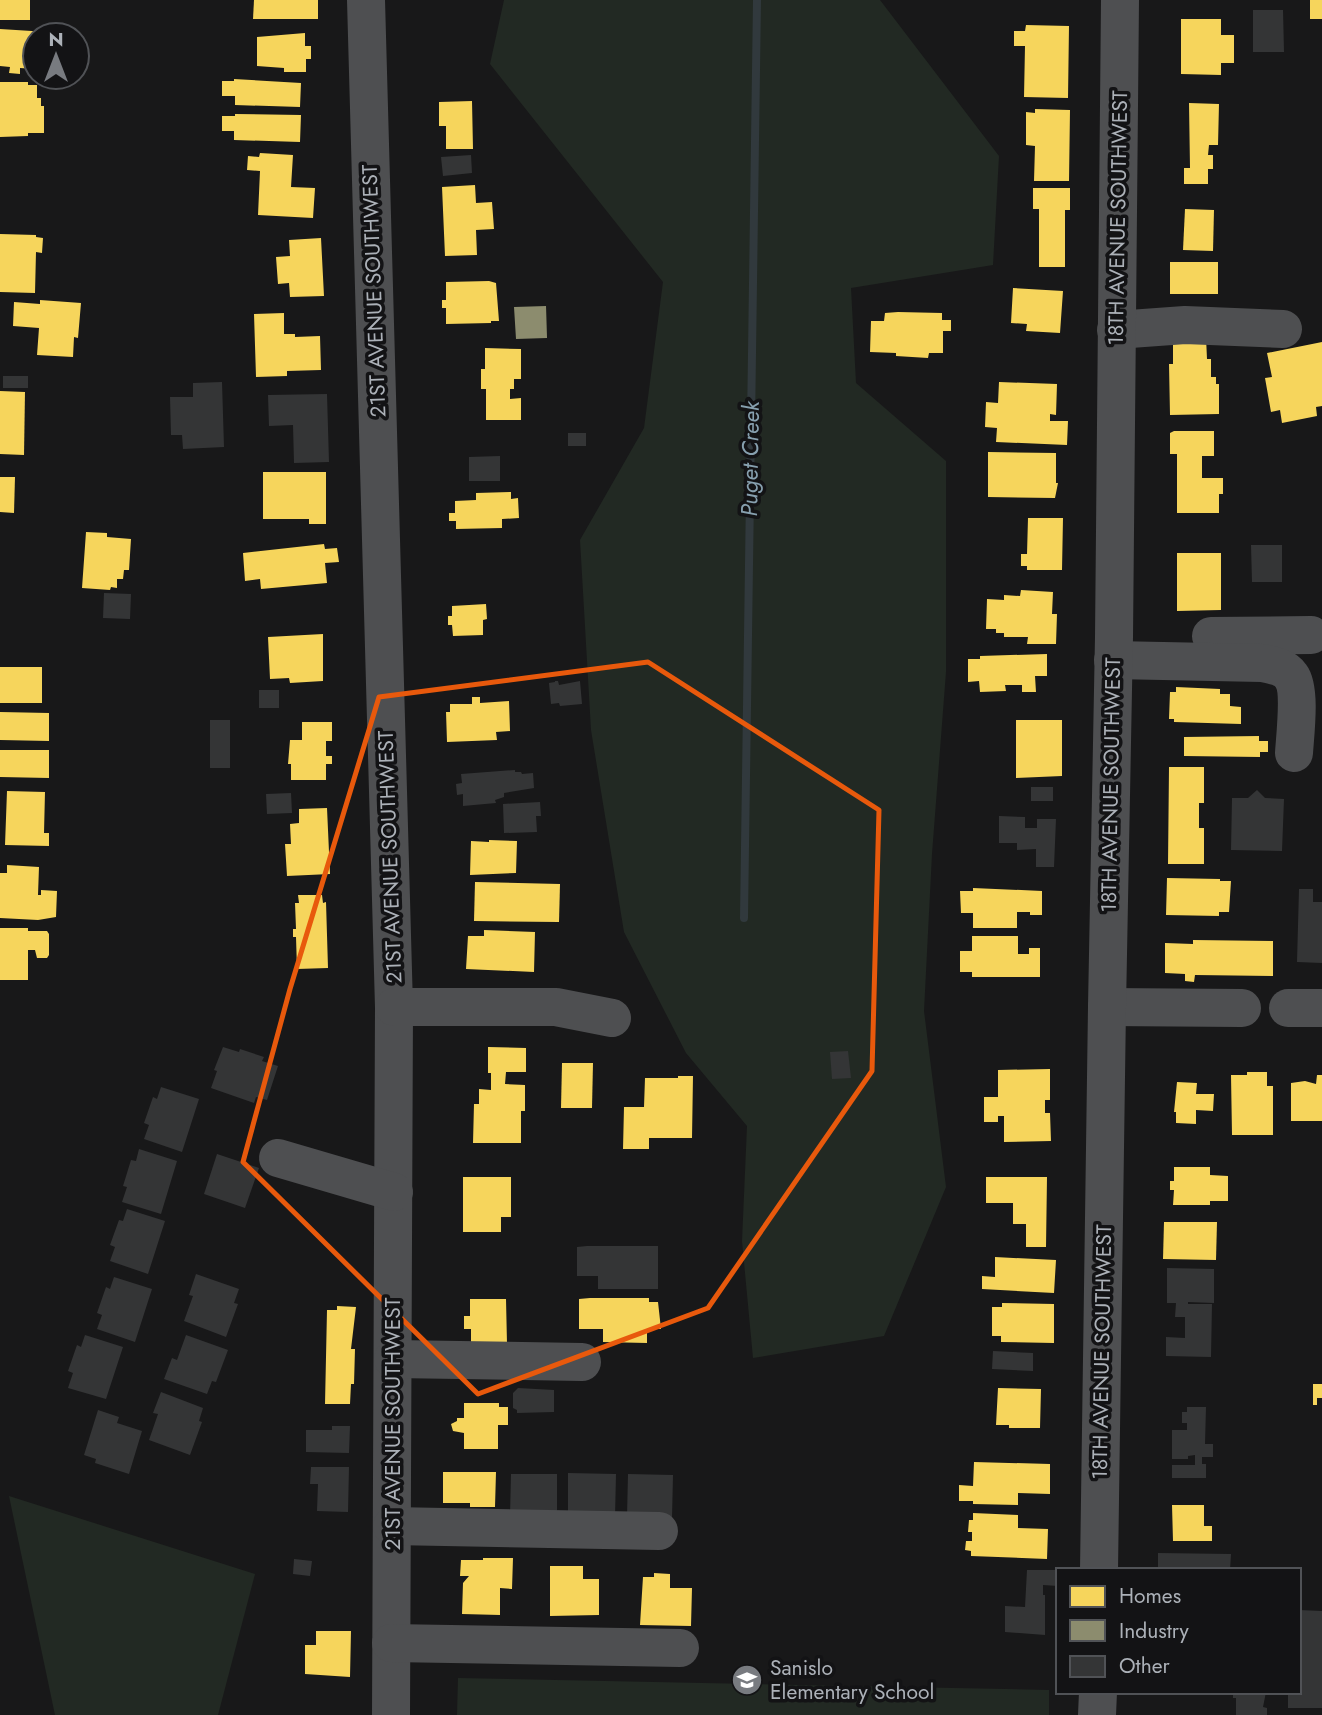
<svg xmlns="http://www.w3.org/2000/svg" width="1322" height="1715" viewBox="0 0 1322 1715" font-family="Jost,sans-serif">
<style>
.green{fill:#222923}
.homes{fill:#f6d55c}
.industry{fill:#8c8c6e}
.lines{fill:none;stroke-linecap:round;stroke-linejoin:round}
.stream{stroke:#31393d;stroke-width:8}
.building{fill:#343536}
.minor{stroke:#4e4f51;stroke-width:38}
.marked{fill:none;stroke:#e8590c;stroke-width:5;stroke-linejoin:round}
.labels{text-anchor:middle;stroke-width:7;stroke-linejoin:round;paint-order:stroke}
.street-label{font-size:21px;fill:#acb1b8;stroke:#131315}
.poi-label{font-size:21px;fill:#acb1b8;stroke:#131315;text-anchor:start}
.water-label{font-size:23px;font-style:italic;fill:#87a0af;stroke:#131315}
</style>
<rect width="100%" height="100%" fill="#181819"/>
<!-- green -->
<g class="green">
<path d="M504 0H880L999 156 993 265 851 288 856 383 946 461V672L932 854 924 1011 946 1187 884 1336 753 1358 742 1241 747 1126 686 1053 624 932 591 730 580 540 644 428 663 282 490 64Z"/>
<path d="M9 1496 255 1574 218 1715H55Z"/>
<path d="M458 1678 1049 1690V1715H457Z"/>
</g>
<!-- homes -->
<g class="homes">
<rect x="0" y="0" width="30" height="20"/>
<path d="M254 0H318V19H253Z"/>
<rect x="1310" y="0" width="12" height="19"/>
<path d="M1181 19H1221V35H1234V63H1221V75L1181 74Z"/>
<path d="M1026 25 1069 26 1068 98 1024 97 1025 46H1014V31H1025Z"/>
<path d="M0 29 48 32V35H35V69L20 68V74L9 73 10 67 0 66Z"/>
<path d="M305 33V46H311V59H306V72H284V68L257 66V37Z"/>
<path d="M234 79 301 83 300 107 235 105V96H222V81H234Z"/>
<path d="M0 82H28V85H37V98H41V106H44V133H28V136L0 137Z"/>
<path d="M472 101 473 149H446V126H439V102Z"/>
<path d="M1189 103 1219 104 1218 145H1209L1208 155H1213V169H1208V184H1184V168H1190Z"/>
<path d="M1035 109 1070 110 1069 181H1034L1035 146 1026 145V112L1035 113Z"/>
<path d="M235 114 301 115 300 142 234 140V131H222V116H235Z"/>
<path d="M260 153 293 155 291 187 315 188 313 218 258 215 260 171 247 170 248 156 259 157Z"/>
<path d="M475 185 476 203 492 202 494 229 476 230 477 255 445 256 442 187Z"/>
<path d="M1033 188H1070V210H1065V267H1039V209H1033Z"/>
<path d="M1185 209 1214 210 1213 251 1183 250Z"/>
<path d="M0 234 36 235V237L43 238 42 253 36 252 35 293 0 292Z"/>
<path d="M321 238 324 296 290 297 289 283 278 284 276 257 290 256 289 240Z"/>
<rect x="1170" y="262" width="48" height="32"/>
<path d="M489 281 496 283 499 321H491V323L446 324V308H442V300H446V282Z"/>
<path d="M1013 288 1063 291 1060 333 1026 331 1027 324 1011 323Z"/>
<path d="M40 300 81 303 78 338 74 337 73 357 37 355 39 328 13 326 14 302 40 304Z"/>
<path d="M898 312 942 313V320H951V331H943V353H929L928 358 896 356V353L870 352 871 321H884L885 313Z"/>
<path d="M284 313V334H295V337L320 336 321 370 287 371V376L256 377 254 314Z"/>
<path d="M1206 337 1207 359H1211V377H1216V384H1219V414L1170 415 1169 364H1173V338Z"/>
<path d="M1322 342V406L1316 407 1317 416 1282 423 1280 410 1271 412 1265 378 1272 377 1267 353Z"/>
<path d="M485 348 521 349V379H514V389H510V399L521 398V420H486V389H481V369H485Z"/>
<path d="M999 382 1057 384 1056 415 1050 414V421H1068L1067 445 996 442 997 428 985 427 986 402 998 403Z"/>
<path d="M0 391 25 392 24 455 0 454Z"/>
<path d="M1174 431H1214V456H1202V478H1223V494H1219V513H1177V454H1170V433Z"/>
<path d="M988 452 1056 453V483H1058L1055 498 988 497Z"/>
<path d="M263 472H326V524H309V519H263Z"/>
<path d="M0 477H15L14 513 0 512Z"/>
<path d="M511 492V499L518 498 519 518 502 519V528L456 529V521H449V513H455V501L476 500V493Z"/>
<path d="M1028 518H1063L1062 570H1027V566H1021V554H1027Z"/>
<path d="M86 532 107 533V537L131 539 129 570H124L123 579H117V588L111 587 110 590 82 588Z"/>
<path d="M324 544 325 549 337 548 339 562 325 563 327 583 261 589 260 579 245 581 243 553Z"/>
<path d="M1177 553H1221V610L1177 611Z"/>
<path d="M1021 590 1053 592 1052 614H1057L1056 644H1027L1028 637H1004V633H996V629H986L987 599 1004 600V595L1020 596Z"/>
<path d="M486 604 487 619 483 620V635L453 636 452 625H448V616H452V606Z"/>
<path d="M323 634V681L290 683 289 678 270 679 268 637Z"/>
<path d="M1047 654V676H1035L1036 692H1022V685H1005L1006 691 980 692 979 681 968 682V659H980V656Z"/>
<rect x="0" y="667" width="42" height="36"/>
<path d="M1176 687 1220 689V694H1230V706L1241 707V724L1174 722V719H1169L1170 692H1176Z"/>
<path d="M472 697H480V703L509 701 510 731 496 732 497 740 447 742 446 712H450V704H472Z"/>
<path d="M0 712 49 713V741L0 740Z"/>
<path d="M1016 720H1062V776L1016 778Z"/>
<path d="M302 722H332V741H326V756H332V764H326V780H291V764H288L290 740H302Z"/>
<path d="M1259 736V741H1268V752H1260V757L1184 756V737Z"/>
<path d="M0 750H49V778L0 777Z"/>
<path d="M1169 767H1204V803H1199V828H1204V864H1168Z"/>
<path d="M7 791 45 792 44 833H49V846L5 845Z"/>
<path d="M327 808 330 874 287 876 285 844H291L290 824 299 823V809Z"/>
<path d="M489 840 517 841 516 873 470 875 471 841 489 842Z"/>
<path d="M7 865 39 867 38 895H41V890L57 891 56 917 38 920 0 918V873H7Z"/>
<path d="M1167 878 1220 879V881H1231L1229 912H1219V916L1166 915Z"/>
<path d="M475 882 560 884 559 922 474 921Z"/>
<path d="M973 888 1042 891V915H1030V912H1017V928H973V913H961L960 891H973Z"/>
<path d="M298 895H322L323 903 326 902 328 968 297 969 296 937H293V929H296L295 903H299Z"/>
<path d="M0 928H28V931H47L49 934V955L47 958H37L35 950H28V980H0Z"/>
<path d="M484 930 535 932 534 972 466 969 468 936H484Z"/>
<path d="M972 936H1018V954H1029V948H1040V977H972V972H960V951H972Z"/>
<path d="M1193 940 1273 941V976L1195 975 1194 982 1185 981V974L1165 973V943L1193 944Z"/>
<path d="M488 1047 526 1048V1072H506L505 1084 525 1085V1111H521V1143H473L474 1104H479V1089L491 1090V1073H488Z"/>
<path d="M562 1063H593L592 1108H561Z"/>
<path d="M1050 1069V1100H1045V1113H1050L1051 1141 1004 1142V1116H998V1122H984V1097H998V1070Z"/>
<path d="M1247 1072H1267V1086H1273V1135H1232L1231 1075H1247Z"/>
<path d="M1317 1075H1322V1121H1291V1083L1305 1081 1316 1084Z"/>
<path d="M678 1076H693L692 1138H649V1149H623L624 1107H644L645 1078H678Z"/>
<path d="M1177 1082 1197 1083 1196 1094H1214L1213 1111 1196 1110V1124L1176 1123V1112H1174Z"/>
<path d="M1174 1167H1210V1175L1228 1176V1201H1210V1205H1173L1174 1190H1170V1181H1174Z"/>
<path d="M463 1177H511V1217H501V1232H463Z"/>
<path d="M986 1177H1047L1046 1247H1026V1224H1013V1203H986Z"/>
<path d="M1164 1222H1217L1216 1260 1163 1259Z"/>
<path d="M995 1257 1056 1260 1054 1293 982 1289V1276L995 1277Z"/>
<path d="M590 1298H649V1302H658L661 1329H647V1343L603 1342V1329H579V1299Z"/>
<path d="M470 1299H506L507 1344H471V1329H464V1316H470Z"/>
<path d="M1002 1303 1054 1304V1343L1001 1342V1336H992V1307H1002Z"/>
<path d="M337 1306 356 1307 351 1349H355L354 1384H351L350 1404H325L327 1310H337Z"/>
<path d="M1313 1384H1322V1398H1317V1405H1313Z"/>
<path d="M998 1388 1041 1389 1040 1428H1009V1425H996Z"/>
<path d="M464 1403H499V1407H508V1425H498V1449H464V1433L453 1431 451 1424 457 1421V1418H464Z"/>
<path d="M974 1462 1050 1464V1494L1018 1493V1505L973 1504V1501H959V1485L973 1486Z"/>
<path d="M443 1472H496L495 1507H470V1503H443Z"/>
<path d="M1172 1505H1204V1526H1212V1541H1173Z"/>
<path d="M973 1513 1018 1515V1528L1048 1529 1047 1559 971 1556V1551L965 1550 966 1541H972V1532H968L969 1520H973Z"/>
<path d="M483 1558H513L512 1589 500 1588V1615L462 1614 463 1583 469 1576H460L461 1560H483Z"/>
<path d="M550 1566H583V1579H599V1615L550 1616Z"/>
<path d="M654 1573 670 1574V1588H692L691 1626 640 1625 643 1577H654Z"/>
<path d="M316 1631H351L350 1677 305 1674V1645H316Z"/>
</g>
<!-- industry -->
<path class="industry" d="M546 306 547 338 516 339 514 307Z"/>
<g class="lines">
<!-- stream -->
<path class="stream" d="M744 918 757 0"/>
</g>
<!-- building -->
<g class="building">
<path d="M1253 10H1283L1284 52H1253Z"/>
<path d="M471 155 472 173 443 176 441 157Z"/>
<rect x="3" y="376" width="25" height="12"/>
<path d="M222 382 224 447 183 449 182 435H171L170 397H193V383Z"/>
<path d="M327 394 329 462 294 463 293 425 269 426 268 395Z"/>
<rect x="568" y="433" width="18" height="13"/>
<path d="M500 456V481H469V457Z"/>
<path d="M1251 545H1282V582H1252Z"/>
<path d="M104 593 131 594 130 619 103 618Z"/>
<path d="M555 681H558L559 685 580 681 582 704 560 706 559 703 551 704 549 683 555 682Z"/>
<rect x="259" y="690" width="20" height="18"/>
<rect x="210" y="720" width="20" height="48"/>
<path d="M515 770V772H521L522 774 533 773 534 788 504 793V797L495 800 496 803 463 806V794L457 795 456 784 462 783 461 774Z"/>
<rect x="1031" y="787" width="22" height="14"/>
<path d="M1257 790 1265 798 1284 799 1282 851 1231 850 1232 798H1248Z"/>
<path d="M291 793 292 813 267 814 266 794Z"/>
<path d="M540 802 541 816H536L537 832 504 833 503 804Z"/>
<path d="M999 816 1025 817V828H1037V819H1056L1054 867H1036V849L1017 850V843H999Z"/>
<path d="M1299 889H1313V902H1322V963L1297 962Z"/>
<path d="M223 1047 239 1052 240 1049 264 1057 262 1061 278 1066 267 1100 256 1097 254 1103 211 1088 217 1071 214 1070Z"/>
<path d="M848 1051 851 1078 832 1079 830 1052Z"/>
<path d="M161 1087 199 1099 182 1152 144 1139 149 1125 144 1123 153 1097 157 1099Z"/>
<path d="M139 1149 177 1161 161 1214 122 1202 127 1187 123 1186 131 1160 136 1161Z"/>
<path d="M217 1154 259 1168 245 1208 204 1194Z"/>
<path d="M127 1209 165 1221 148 1274 110 1261 115 1247 110 1245 119 1220 123 1221Z"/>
<path d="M587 1246H658V1289H598V1276H577V1247Z"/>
<path d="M1167 1268 1214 1269V1303L1188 1302V1304H1212L1211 1357 1166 1356V1337L1185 1338V1317H1175L1176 1303H1167Z"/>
<path d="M196 1274 239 1289 234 1303 238 1304 226 1337 184 1321 193 1296 189 1295Z"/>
<path d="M114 1277 152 1289 135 1342 97 1329 102 1315 97 1313 106 1287 110 1289Z"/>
<path d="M85 1335 123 1347 106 1399 68 1388 73 1373 68 1371 77 1345 81 1347Z"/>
<path d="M186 1335 228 1350 216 1382 212 1381 207 1394 164 1379 172 1358 177 1360Z"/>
<path d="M993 1351 1033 1353V1371L992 1369Z"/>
<path d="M518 1388 554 1390V1412L517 1413V1410L513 1408V1393Z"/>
<path d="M161 1392 203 1408 199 1421 202 1422 190 1455 149 1440 158 1414 153 1413Z"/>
<path d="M1187 1407H1206L1205 1444H1213V1457H1202V1464H1206V1478H1172V1465H1195V1455L1188 1456V1459H1172V1430H1187V1423H1182V1412H1187Z"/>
<path d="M98 1410 119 1417 117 1423 142 1431 129 1474 95 1463 96 1459 84 1455Z"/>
<path d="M332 1426H350L349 1453 306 1452V1430H332Z"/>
<path d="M311 1467H349L348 1512 317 1511 318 1484H310Z"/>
<path d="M568 1473 616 1474 615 1517H568Z"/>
<path d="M511 1474H557V1517L510 1516Z"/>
<path d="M628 1474 673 1475 672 1518 627 1517Z"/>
<path d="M1158 1553 1231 1554 1230 1570H1158Z"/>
<path d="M294 1559 312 1561 310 1576 293 1574Z"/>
<path d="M1027 1570H1058V1586L1043 1585V1595H1045V1635L1005 1632V1606L1025 1607Z"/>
<path d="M1299 1610 1322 1611V1708H1288V1692H1299Z"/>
<path d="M1233 1692H1266L1263 1707 1267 1708V1715H1236V1698H1233Z"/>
</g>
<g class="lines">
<!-- minor -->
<g class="minor">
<path d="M366 0 394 1007 391 1715"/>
<path d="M1116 330 1185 325 1283 329"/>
<path d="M1211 636 1311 635"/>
<path d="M1113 660 1262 663C1272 665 1285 667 1291 676 1301 689 1295 736 1294 753"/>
<path d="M394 1007H556L612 1018"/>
<path d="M1107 1007 1242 1008"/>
<path d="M1288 1008H1322"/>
<path d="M278 1158 394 1192"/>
<path d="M393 1359 582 1362"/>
<path d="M392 1526 659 1531"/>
<path d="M1099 1570 1107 1007 1114 637 1120 0"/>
<path d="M391 1643 680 1648"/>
<path d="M1097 1715 1098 1692"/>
</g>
</g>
<!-- marked area -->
<path class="marked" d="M648 662 879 810 872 1071 708 1308 478 1394 243 1162 290 989 379 697Z"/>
<!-- icons -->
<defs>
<g id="school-disc" transform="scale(1.575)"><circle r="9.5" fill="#787b80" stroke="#131315"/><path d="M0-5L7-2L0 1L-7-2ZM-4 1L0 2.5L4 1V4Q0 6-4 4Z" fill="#fff"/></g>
</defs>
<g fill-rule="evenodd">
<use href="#school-disc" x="747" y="1680"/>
</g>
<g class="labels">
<!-- street labels -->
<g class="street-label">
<text transform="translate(1118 218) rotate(-89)" y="7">18TH AVENUE SOUTHWEST</text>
<text transform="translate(374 291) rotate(-92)" y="7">21ST AVENUE SOUTHWEST</text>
<text transform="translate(1111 785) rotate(-89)" y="7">18TH AVENUE SOUTHWEST</text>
<text transform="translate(390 857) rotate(-92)" y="7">21ST AVENUE SOUTHWEST</text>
<text transform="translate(1102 1352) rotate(-89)" y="7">18TH AVENUE SOUTHWEST</text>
<text transform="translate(393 1424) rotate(-90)" y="7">21ST AVENUE SOUTHWEST</text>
</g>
<!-- poi labels -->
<g class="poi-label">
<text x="770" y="1675">Sanislo<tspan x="770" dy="24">Elementary School</tspan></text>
</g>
<!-- water labels -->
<g class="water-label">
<text transform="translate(750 459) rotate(-89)" y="8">Puget Creek</text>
</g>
</g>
<!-- legend -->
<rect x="1056" y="1568" width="245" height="126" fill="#131315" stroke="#505256" stroke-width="2"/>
<rect x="1070" y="1586" width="35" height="21" fill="#f6d55c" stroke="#505256" stroke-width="2"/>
<text x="1119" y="1603" font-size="21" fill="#acb1b8">Homes</text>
<rect x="1070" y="1620" width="35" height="21" fill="#8c8c6e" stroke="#505256" stroke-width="2"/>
<text x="1119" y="1638" font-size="21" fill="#acb1b8">Industry</text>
<rect x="1070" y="1656" width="35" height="21" fill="#343536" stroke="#505256" stroke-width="2"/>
<text x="1119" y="1673" font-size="21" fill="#acb1b8">Other</text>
<!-- north arrow -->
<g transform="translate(56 56)"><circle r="33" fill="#131315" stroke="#505256" stroke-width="2"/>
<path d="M0-5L12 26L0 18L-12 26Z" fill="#787b80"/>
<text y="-10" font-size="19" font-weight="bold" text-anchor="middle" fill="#acb1b8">N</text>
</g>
</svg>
